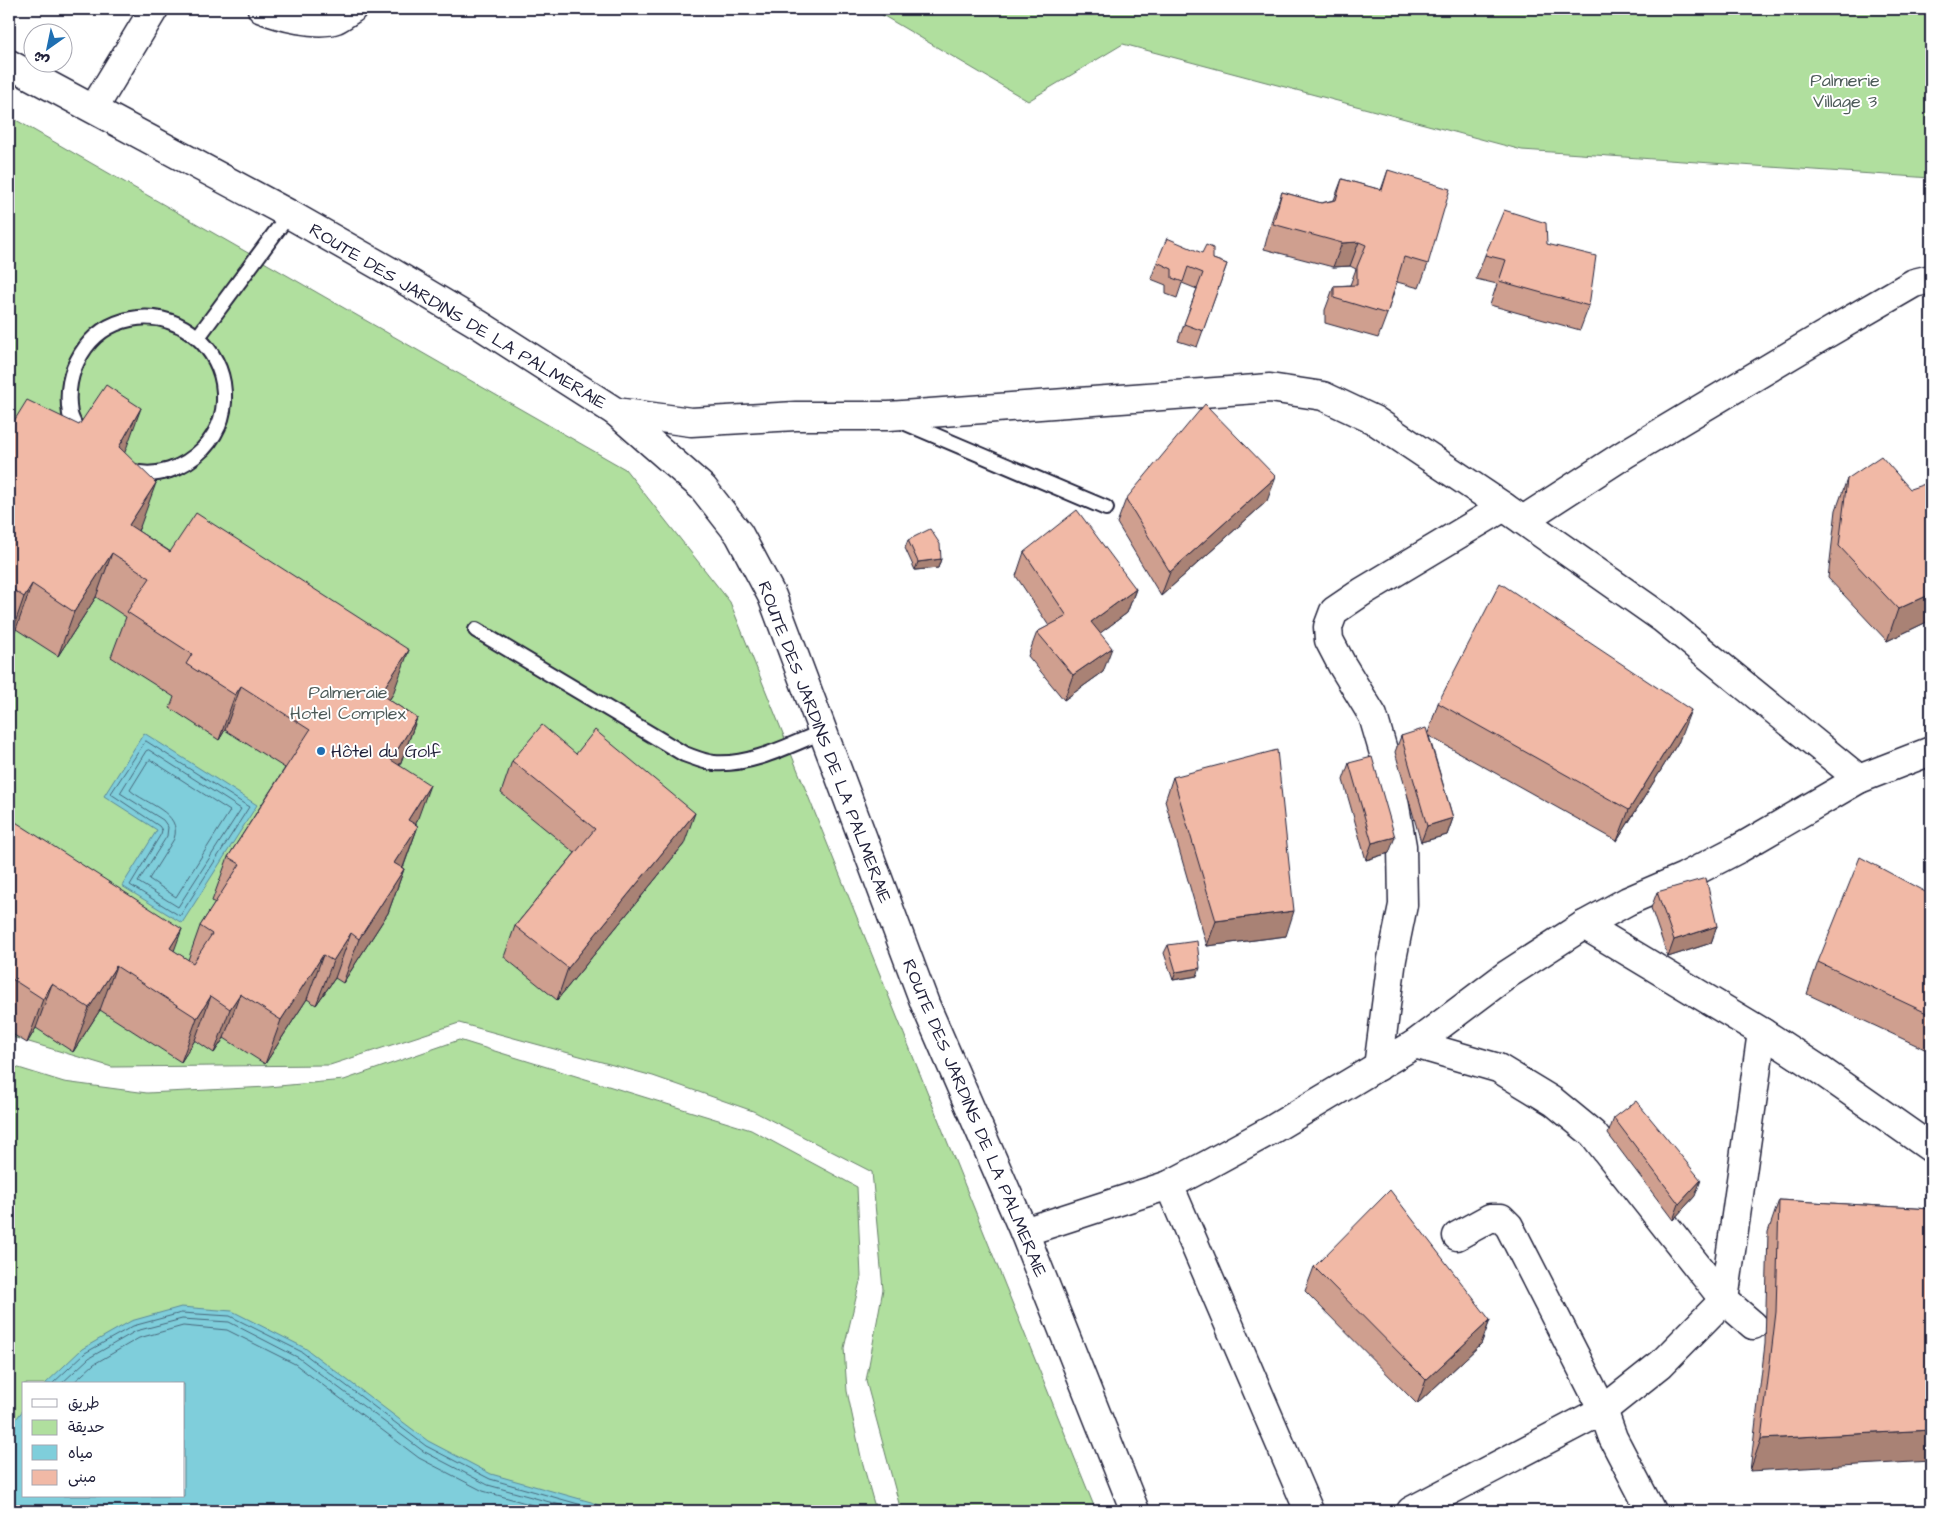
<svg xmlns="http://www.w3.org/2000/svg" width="1940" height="1520" viewBox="0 0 1940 1520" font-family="'Architects Daughter','Playpen Sans Arabic',sans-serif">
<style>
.green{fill:#b0df9e;stroke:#69806c;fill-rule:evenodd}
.water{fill:#7fcedb;stroke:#5a899b}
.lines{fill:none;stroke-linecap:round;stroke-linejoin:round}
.shore{stroke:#47677b;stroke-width:1}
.lane-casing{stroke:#22223b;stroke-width:18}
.street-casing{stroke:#22223b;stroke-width:31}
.secondary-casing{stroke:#22223b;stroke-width:31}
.lane{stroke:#fff;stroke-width:14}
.street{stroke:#fff;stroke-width:28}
.secondary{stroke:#fff;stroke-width:28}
.wall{fill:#cf9f8f;stroke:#22223b}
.shaded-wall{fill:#a98274;stroke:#22223b}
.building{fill:#f1b9a6;stroke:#22223b}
.poi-dot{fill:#1f6fb2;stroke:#fff;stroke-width:2}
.labels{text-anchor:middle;stroke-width:4;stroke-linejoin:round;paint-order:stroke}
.park-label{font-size:18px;fill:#4d5b59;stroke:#fff}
.street-label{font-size:18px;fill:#22223b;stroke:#fff}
.poi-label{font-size:18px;fill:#22223b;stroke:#fff;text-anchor:start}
</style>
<rect width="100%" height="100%" fill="#fff"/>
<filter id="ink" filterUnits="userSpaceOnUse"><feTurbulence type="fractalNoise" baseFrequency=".02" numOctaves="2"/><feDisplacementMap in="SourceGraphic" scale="10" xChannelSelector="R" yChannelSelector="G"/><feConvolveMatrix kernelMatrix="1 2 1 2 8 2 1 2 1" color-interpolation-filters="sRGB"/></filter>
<g filter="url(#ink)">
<!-- green -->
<g class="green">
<path d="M872 9H1931V178L1522 150 1123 44 1028 101Z"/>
<path d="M9 116 625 469 730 602 1096 1511H901L866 1381 883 1289 872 1172 753 1111 653 1076 459 1023 330 1065 112 1067 9 1036Z"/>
<path d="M459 1040 751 1130 857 1187 861 1277 844 1348 847 1391 861 1457 876 1511H9V1065L64 1082 147 1093 268 1087 344 1080ZM24 1384H184V1496H24Z"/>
</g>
<!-- water -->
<g class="water">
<path d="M144 733 257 805 182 923 122 886 157 830 104 796Z"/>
<path d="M181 1307 232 1311 305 1348 428 1441 491 1474 591 1502 611 1511H9V1428L24 1409V1496H184V1384H45L82 1349 131 1321Z"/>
</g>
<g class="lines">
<!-- shore -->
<g class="shore">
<path d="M146 741 249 807 180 916 130 885 161 834 162 830 159 826 111 794Z"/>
<path d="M149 750 241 809 178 907 138 882 167 836 168 827 163 820 120 793 146 751Z"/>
<path d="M151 760 230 811 176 897 149 879 174 839C183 812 145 804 130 790L148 761Z"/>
<path d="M52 1384 85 1353 133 1326 181 1313 230 1316 302 1352 426 1446 490 1479 589 1507 599 1511"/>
<path d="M61 1384 89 1358 136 1331 182 1319 229 1322 299 1358 423 1451 488 1485 582 1511"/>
<path d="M72 1384 94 1364 139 1338 183 1326 227 1330 295 1364 419 1458 483 1491 554 1511"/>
</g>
<!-- lane casing -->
<g class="lane-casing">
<g id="lane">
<path d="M198 337 289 214"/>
<path d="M901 421 1106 508"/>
<path d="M81 439C78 431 72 422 70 414 63 372 86 328 131 319 173 310 216 341 223 383 227 408 220 431 203 449 184 468 157 479 130 471"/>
<path d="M476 630 684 754C693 757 704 762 714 763 750 766 790 745 822 732"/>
</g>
</g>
<!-- street casing -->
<g class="street-casing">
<g id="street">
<path d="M262 9C280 16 317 26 336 19 341 17 347 12 352 9"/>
<path d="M94 108 154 9"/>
<path d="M616 412 691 422 796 416H889L1270 388 1323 396 1374 420 1504 507 1662 618 1859 779"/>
<path d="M1523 520 1625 454 1821 337 1914 283 1931 279"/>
<path d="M1584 925 1762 1032 1820 1070 1931 1148"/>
<path d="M1415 1044 1498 1068 1554 1102 1593 1134 1724 1300 1753 1325"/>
<path d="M1378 1067 1392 959 1403 905 1402 846 1388 767 1373 716 1342 665 1329 640 1328 627 1334 611 1362 592 1504 507"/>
<path d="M1169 1185 1309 1511"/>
<path d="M1024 1232 1169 1185 1209 1164 1273 1129 1415 1044 1508 974 1584 925 1628 901 1684 877 1740 848 1859 779 1931 751"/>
<path d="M1457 1236 1490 1218H1501L1509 1226 1603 1410 1613 1438 1651 1511"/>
<path d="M1411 1511 1603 1410 1661 1364 1724 1300 1762 1032"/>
</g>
</g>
<!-- secondary casing -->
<g class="secondary-casing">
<path id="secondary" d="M9 64 289 214 391 272 480 325 616 412 703 488 739 534 772 596 925 1004 1024 1232 1135 1511"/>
</g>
<!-- lane -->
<use href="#lane" class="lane"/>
<!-- street -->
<use href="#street" class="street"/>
<!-- secondary -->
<use href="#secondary" class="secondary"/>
</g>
<!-- wall -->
<g class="wall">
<path d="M1388 170 1428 264 1419 288 1397 282 1387 314 1378 338 1325 323V310L1334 286 1350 285 1356 269 1350 266 1333 267 1264 249 1273 216 1282 192 1321 203 1334 200 1342 179 1381 190Z"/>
<path d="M1547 244 1589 306 1580 330 1490 305 1497 284 1476 279 1485 255Z"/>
<path d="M1213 259 1227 264 1197 347 1178 341 1197 289 1182 283 1177 298 1166 294V285L1151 279 1157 262Z"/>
<path d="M9 429 125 453 140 527 138 531 393 694 389 700 417 718 401 762 400 765 416 825 418 826 403 868 404 869 388 913 343 983 335 978 316 1005 307 999 265 1064 224 1038 214 1053 195 1040 181 1062 100 1010 73 1052 36 1028 27 1043 9 1032V822L174 951 188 960 200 926 215 903 212 901 228 857 285 768 225 730 219 740 170 708 174 697 111 657 126 617 96 597 58 656 16 629 9 640Z"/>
<path d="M1847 479 1931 620 1887 641 1828 578 1836 510Z"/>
<path d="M1126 499 1267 501 1161 596 1117 523Z"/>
<path d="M908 540 941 559 938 568 915 570 905 548Z"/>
<path d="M1024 552 1136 589 1127 613 1100 633 1103 672 1064 700 1028 656 1037 632 1049 626 1016 576Z"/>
<path d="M1438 703 1679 741 1617 841 1429 736 1453 818 1447 835 1421 842 1395 752 1401 736 1428 733Z"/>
<path d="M512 761 684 844 557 1000 504 957 515 926 575 853 501 793Z"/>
<path d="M1349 763 1389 853 1366 860 1343 780Z"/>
<path d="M1173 777 1286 936 1207 946 1165 801Z"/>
<path d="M1657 892 1717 926 1711 943 1668 957 1651 908Z"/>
<path d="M1931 895V1052L1807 994 1818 962Z"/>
<path d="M1168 945 1197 976 1173 980 1164 953Z"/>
<path d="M1614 1118 1695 1196 1673 1220 1608 1134Z"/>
<path d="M1779 1200 1931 1209 1750 1471 1765 1344 1768 1232Z"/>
<path d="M1314 1267 1490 1320 1481 1344 1417 1404 1305 1291Z"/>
</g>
<!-- shaded-wall -->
<g class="shaded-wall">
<path d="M1359 242 1350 266 1333 267 1342 243Z"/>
<path d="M141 408 125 452 103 492 119 447Z"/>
<path d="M1276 477 1267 501 1161 596 1170 572Z"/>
<path d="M156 483 140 527 120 559 129 525Z"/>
<path d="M112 553 96 597 58 656 74 612Z"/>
<path d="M941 559 938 568 915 570 918 562Z"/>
<path d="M32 584 16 629 9 640 24 597Z"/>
<path d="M1136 589 1127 613 1083 646 1091 622Z"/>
<path d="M1931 594V620L1887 641 1898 609Z"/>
<path d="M1112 648 1103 672 1064 700 1073 675Z"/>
<path d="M409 650 393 694 364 738 380 694Z"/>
<path d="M241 686 225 730 219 740 235 695Z"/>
<path d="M1691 710 1679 741 1617 841 1629 810Z"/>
<path d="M417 718 401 762 375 804 391 760Z"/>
<path d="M430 785 414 829 408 820Z"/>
<path d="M695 813 684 844 557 1000 568 968Z"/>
<path d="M1453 818 1447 835 1421 842 1427 826Z"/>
<path d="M418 826 402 870 394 863Z"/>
<path d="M1395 837 1389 853 1366 860 1372 843Z"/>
<path d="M404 869 388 913 343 983 359 939Z"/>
<path d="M1294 911 1286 936 1207 946 1216 921Z"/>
<path d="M1717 926 1711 943 1668 957 1674 940Z"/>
<path d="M182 929 166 973 170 948Z"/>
<path d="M351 933 335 978 316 1005 333 961Z"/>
<path d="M323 955 307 999 265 1064 281 1020Z"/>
<path d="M116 966 100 1010 73 1052 89 1008Z"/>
<path d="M1200 968 1197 976 1173 980 1176 972Z"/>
<path d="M52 984 36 1028 27 1043 43 999Z"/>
<path d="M240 994 224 1038 214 1053 230 1009Z"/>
<path d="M211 996 195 1040 181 1062 197 1018Z"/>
<path d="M1701 1180 1695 1196 1673 1220 1679 1204Z"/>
<path d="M1490 1320 1481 1344 1417 1404 1426 1380Z"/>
<path d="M1931 1430V1461L1750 1471 1761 1439Z"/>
</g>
<!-- building -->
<g class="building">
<path d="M1388 170 1450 189 1428 264 1404 257 1387 314 1334 298V286L1357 285V267L1366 245 1359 242 1342 243 1273 224 1282 192 1321 203 1336 200 1342 179 1382 190Z"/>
<path d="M1504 210 1546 223 1547 244 1596 256 1589 306 1499 281 1506 260 1485 255Z"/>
<path d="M1167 238 1202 253 1206 245 1213 248V259L1227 264 1203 331 1184 324 1203 273 1188 267 1183 282 1172 278V269L1157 262Z"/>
<path d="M106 385 141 408 119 447 156 483 129 525 170 552 196 513 409 650 380 694 417 718 391 760 430 785 408 820 418 826 394 863 404 869 359 939 351 933 333 961 323 955 281 1020 240 994 230 1009 211 996 197 1018 116 966 89 1008 52 984 43 999 9 977V822L11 819 182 929 170 948 193 963 212 934 200 926 240 864 228 857 310 730 241 686 235 695 186 664 192 654 127 612 150 578 112 553 74 612 32 584 24 597 9 587V429L27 400 79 425Z"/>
<path d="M1205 404 1276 477 1170 572 1126 499Z"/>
<path d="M1881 456 1910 489 1931 482V594L1898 609 1839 546 1847 479Z"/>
<path d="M1077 510 1136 589 1091 622 1112 648 1073 675 1037 632 1067 616 1024 552Z"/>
<path d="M930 529 940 544 941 559 918 562 908 540Z"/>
<path d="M1500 583 1691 710 1629 810 1438 703Z"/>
<path d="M542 725 576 754 595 730 695 813 568 968 515 926 595 829 512 761Z"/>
<path d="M1426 728 1453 818 1427 826 1401 736Z"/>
<path d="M1277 750 1294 911 1216 921 1173 777Z"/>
<path d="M1372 757 1395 837 1372 843 1349 763Z"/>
<path d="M1860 857 1931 895V1015L1818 962Z"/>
<path d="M1706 878 1717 926 1674 940 1657 892Z"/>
<path d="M1197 941 1200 968 1176 972 1168 945Z"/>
<path d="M1636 1101 1701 1180 1679 1204 1614 1118Z"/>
<path d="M1390 1190 1490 1320 1426 1380 1314 1267Z"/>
<path d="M1779 1200 1931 1209V1430L1761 1439 1776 1312Z"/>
</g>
</g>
<!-- markers -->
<circle class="poi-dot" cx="321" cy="751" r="5"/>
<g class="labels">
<!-- park labels -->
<g class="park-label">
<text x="1845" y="86">Palmerie<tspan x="1845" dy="21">Village 3</tspan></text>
<text x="348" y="698">Palmeraie<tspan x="348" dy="21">Hotel Complex</tspan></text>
</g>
<!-- street labels -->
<g class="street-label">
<text transform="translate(458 316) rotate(31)" y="6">ROUTE DES JARDINS DE LA PALMERAIE</text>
<text transform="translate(825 742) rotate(69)" y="6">ROUTE DES JARDINS DE LA PALMERAIE</text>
<text transform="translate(975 1118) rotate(67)" y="6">ROUTE DES JARDINS DE LA PALMERAIE</text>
</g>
<!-- poi labels -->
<g class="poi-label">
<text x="331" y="757">Hôtel du Golf</text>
</g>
</g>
<!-- margin -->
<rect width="1940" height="1520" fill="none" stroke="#fff" stroke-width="30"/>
<rect x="15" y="15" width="1910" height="1490" fill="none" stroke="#22223b" stroke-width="2" filter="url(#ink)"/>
<!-- legend -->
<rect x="22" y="1382" width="162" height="115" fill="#ffffff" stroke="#a7a7b1"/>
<rect x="32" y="1399" width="25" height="8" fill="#ffffff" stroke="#a7a7b1"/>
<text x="68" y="1408" font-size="15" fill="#22223b">طريق</text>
<rect x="32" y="1420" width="25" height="15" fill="#b0df9e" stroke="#a7a7b1"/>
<text x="68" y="1432" font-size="15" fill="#22223b">حديقة</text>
<rect x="32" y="1445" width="25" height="15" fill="#7fcedb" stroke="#a7a7b1"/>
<text x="68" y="1458" font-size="15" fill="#22223b">مياه</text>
<rect x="32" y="1470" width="25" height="15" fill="#f1b9a6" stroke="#a7a7b1"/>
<text x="68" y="1482" font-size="15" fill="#22223b">مبنى</text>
<!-- north arrow -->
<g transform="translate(48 48) rotate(213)"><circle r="24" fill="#ffffff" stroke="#a7a7b1"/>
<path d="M0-4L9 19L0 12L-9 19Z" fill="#1f6fb2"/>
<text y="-8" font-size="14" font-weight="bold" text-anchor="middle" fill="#22223b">ش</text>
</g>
</svg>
